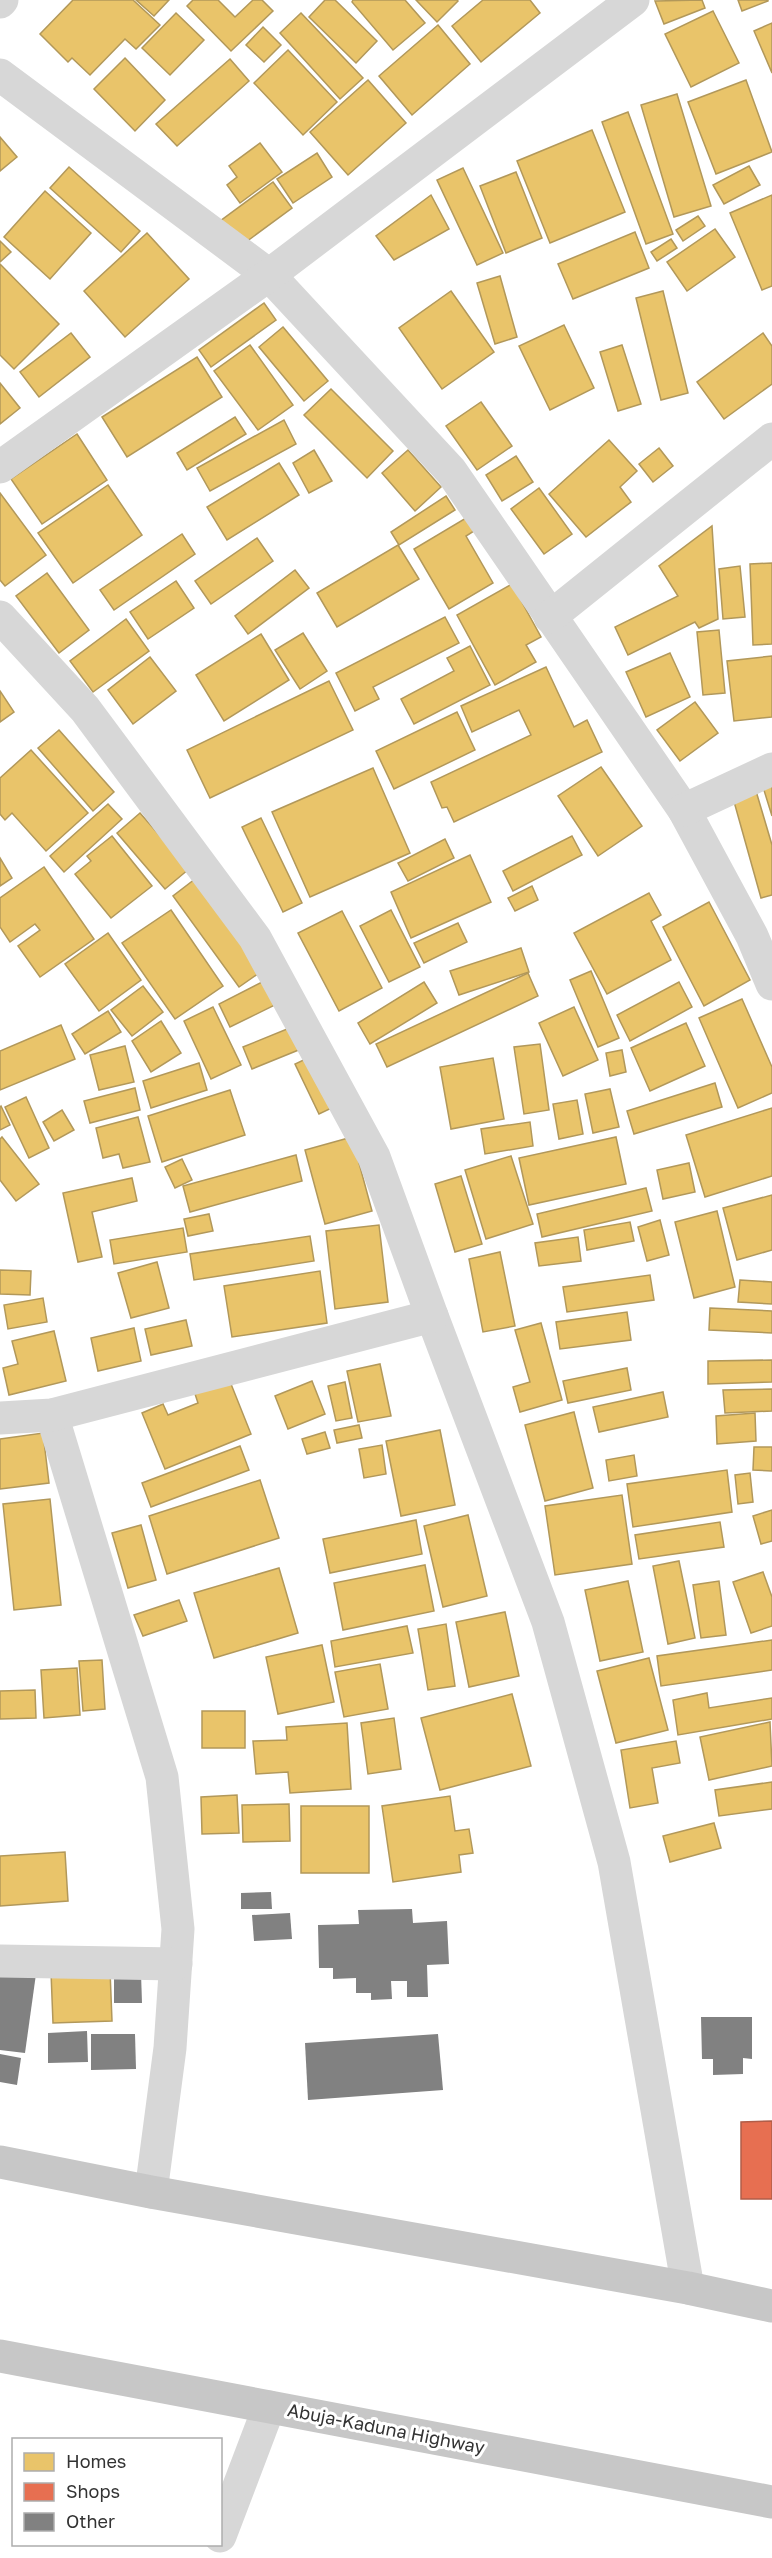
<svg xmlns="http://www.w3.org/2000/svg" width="772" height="2558" viewBox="0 0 772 2558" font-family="'Golos Text',sans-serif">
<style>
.homes{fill:#e9c46a;stroke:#b2985a;stroke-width:1.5}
.shops{fill:#e76f51;stroke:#b15d48;stroke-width:1.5}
.building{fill:#818181}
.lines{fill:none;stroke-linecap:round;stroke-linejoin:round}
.minor{stroke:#d7d7d7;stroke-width:33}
.tertiary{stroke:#d7d7d7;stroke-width:33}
.trunk{stroke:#c7c7c7;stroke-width:33}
.labels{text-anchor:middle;stroke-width:6;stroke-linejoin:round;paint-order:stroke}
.street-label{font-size:18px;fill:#333;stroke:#fff}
</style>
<rect width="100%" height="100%" fill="#fff"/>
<!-- homes -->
<g class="homes">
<path d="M73 0H133L160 25 136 49 125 39 90 75 72 58 68 62 40 34Z"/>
<path d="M136 0H169L154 16Z"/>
<path d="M193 0H218L235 17 253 0H262L273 11 231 51 187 6Z"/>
<path d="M325 0H335L377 41 356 63 309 17Z"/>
<path d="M353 0H405L425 23 393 50 352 2Z"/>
<path d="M416 0H457L458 1 437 22Z"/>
<path d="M483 0H530L540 13 481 62 452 26Z"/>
<path d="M702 0 705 8 664 24 655 1Z"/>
<path d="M738 0H768V1L742 11Z"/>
<path d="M713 11 739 63 691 87 665 34Z"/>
<path d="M176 13 204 40 170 75 142 48Z"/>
<path d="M301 13 363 78 340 99 280 33Z"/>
<path d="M772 23V73L754 31Z"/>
<path d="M438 25 470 64 412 115 379 76Z"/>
<path d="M263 27 281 45 264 62 246 45Z"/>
<path d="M288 50 337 102 303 135 254 83Z"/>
<path d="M125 58 165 100 135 131 94 89Z"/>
<path d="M230 59 249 81 177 146 156 124Z"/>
<path d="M368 80 406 123 348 175 310 132Z"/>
<path d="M746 80 772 152 716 174 688 102Z"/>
<path d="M677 94 711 206 674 217 641 105Z"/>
<path d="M628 112 673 234 646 244 602 122Z"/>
<path d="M592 130 625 212 550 243 517 161Z"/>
<path d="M0 137 17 157 0 171Z"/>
<path d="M260 143 282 172 240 203 227 185 237 177 229 166Z"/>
<path d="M317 153 332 177 293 203 277 179Z"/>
<path d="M749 166 760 185 724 204 713 185Z"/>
<path d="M69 167 140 231 121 252 50 188Z"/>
<path d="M463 168 503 253 477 265 437 180Z"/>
<path d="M516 172 542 238 506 253 480 186Z"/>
<path d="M273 182 292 208 231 253 212 227Z"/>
<path d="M45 191 91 233 50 279 4 237Z"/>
<path d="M431 195 449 229 394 260 376 236Z"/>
<path d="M772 195V286L762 290 730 213Z"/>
<path d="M698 216 705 226 683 241 676 230Z"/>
<path d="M715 229 735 257 687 291 667 262Z"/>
<path d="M635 232 649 268 573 299 558 264Z"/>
<path d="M147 233 189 279 125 337 84 291Z"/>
<path d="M671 239 677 248 657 261 651 252Z"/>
<path d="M0 241 11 252 0 262Z"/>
<path d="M0 264 59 324 14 369 0 355Z"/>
<path d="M500 276 517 337 495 344 477 283Z"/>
<path d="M451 291 494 352 442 389 399 328Z"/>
<path d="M663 291 688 393 661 400 636 298Z"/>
<path d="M264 303 276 320 211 367 199 350Z"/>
<path d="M564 325 594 388 550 410 519 346Z"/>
<path d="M283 327 328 381 304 401 259 347Z"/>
<path d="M71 333 90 357 39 397 20 372Z"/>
<path d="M763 333 772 346V384L724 419 697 382Z"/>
<path d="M250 345 293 405 258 430 214 371Z"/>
<path d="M622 345 641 404 618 411 600 352Z"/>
<path d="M197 357 222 397 127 457 102 417Z"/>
<path d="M0 383 20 408 0 424Z"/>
<path d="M331 389 393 451 367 478 304 415Z"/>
<path d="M481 402 512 446 477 470 446 426Z"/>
<path d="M235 417 246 434 187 470 177 453Z"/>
<path d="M284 420 296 444 210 491 197 468Z"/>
<path d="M77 434 107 480 42 524 11 479Z"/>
<path d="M609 440 637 471 620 487 631 502 586 537 549 494Z"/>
<path d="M659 448 673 466 653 482 639 464Z"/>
<path d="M314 450 332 481 309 493 293 463Z"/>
<path d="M408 450 441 487 415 511 382 473Z"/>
<path d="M516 456 533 482 502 501 486 475Z"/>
<path d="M279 463 299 495 227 540 207 507Z"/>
<path d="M108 485 142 535 73 583 38 533Z"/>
<path d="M539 488 572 534 544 554 511 509Z"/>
<path d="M0 493 46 555 5 586 0 580Z"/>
<path d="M446 496 455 510 399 545 391 532Z"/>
<path d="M466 518 474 531 466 536 493 583 449 609 414 549Z"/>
<path d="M712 526 718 619 699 628 695 622 628 655 615 627 678 596 659 566Z"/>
<path d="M182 534 195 554 114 610 100 590Z"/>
<path d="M257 538 273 561 211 604 195 581Z"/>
<path d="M398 545 419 579 337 627 317 593Z"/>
<path d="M772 563V644L753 645 750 564Z"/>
<path d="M740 566 745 617 723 619 719 569Z"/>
<path d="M295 570 309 588 248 634 235 616Z"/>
<path d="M47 573 89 630 59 653 16 596Z"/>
<path d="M176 581 194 608 148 639 130 612Z"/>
<path d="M512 584 541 637 526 645 536 662 495 685 457 615Z"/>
<path d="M445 617 459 643 373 687 379 699 355 711 336 673Z"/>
<path d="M126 619 149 651 93 692 70 661Z"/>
<path d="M719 630 725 693 703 695 697 632Z"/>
<path d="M303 633 327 671 300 689 275 650Z"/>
<path d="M261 634 289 680 224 721 196 675Z"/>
<path d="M470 646 490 685 414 724 401 699 454 671 447 658Z"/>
<path d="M670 653 690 697 646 717 626 672Z"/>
<path d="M772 656V717L734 721 727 661Z"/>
<path d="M150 657 176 691 133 724 108 690Z"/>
<path d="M546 667 574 727 587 720 602 752 454 822 447 807 442 808 431 782 531 735 519 710 472 732 461 706Z"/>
<path d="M329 681 353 730 210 798 187 750Z"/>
<path d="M0 691 14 712 0 722Z"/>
<path d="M695 702 718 733 680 761 657 730Z"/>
<path d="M457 712 475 750 394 789 376 751Z"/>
<path d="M59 730 114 792 93 811 38 748Z"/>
<path d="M31 750 88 813 46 851 12 813 5 820 0 814V778Z"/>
<path d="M601 767 642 826 598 856 558 796Z"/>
<path d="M373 768 410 853 310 897 272 812Z"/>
<path d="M772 784V816L763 787Z"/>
<path d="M756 791 772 845V895L761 898 733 798Z"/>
<path d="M108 804 122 819 64 872 50 856Z"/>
<path d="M140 813 189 869 165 889 117 833Z"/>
<path d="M261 818 302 903 283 912 242 827Z"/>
<path d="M112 836 152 886 111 918 75 874 91 861 87 856Z"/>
<path d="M572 836 582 855 513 891 503 871Z"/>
<path d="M445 839 454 858 408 881 398 863Z"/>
<path d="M470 855 491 902 411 938 391 892Z"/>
<path d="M0 858 12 878 0 886Z"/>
<path d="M44 867 94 939 40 977 18 946 40 930 35 924 10 942 0 927V898Z"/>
<path d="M195 879 262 971 239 987 173 896Z"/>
<path d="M532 886 538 900 515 911 508 898Z"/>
<path d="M649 893 661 915 651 921 671 960 607 994 574 933Z"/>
<path d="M709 902 750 980 704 1006 663 927Z"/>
<path d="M171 910 223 986 175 1019 122 943Z"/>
<path d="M391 910 420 967 389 982 360 926Z"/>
<path d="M342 911 382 988 339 1011 298 933Z"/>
<path d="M458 923 467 942 424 963 414 943Z"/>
<path d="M108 933 141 980 99 1011 65 964Z"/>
<path d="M521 948 529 972 459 995 450 971Z"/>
<path d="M591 971 619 1038 598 1047 570 980Z"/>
<path d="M528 973 538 996 387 1067 376 1044Z"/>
<path d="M268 979 279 1003 230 1027 219 1004Z"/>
<path d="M424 982 437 1003 370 1044 358 1023Z"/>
<path d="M679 982 692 1007 630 1041 617 1015Z"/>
<path d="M143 986 163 1012 132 1036 111 1010Z"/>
<path d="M742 999 772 1067V1093L738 1108 699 1018Z"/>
<path d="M213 1007 241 1065 211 1079 184 1021Z"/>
<path d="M574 1007 598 1060 563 1076 539 1023Z"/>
<path d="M108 1011 121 1032 85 1054 72 1034Z"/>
<path d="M161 1021 181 1053 151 1072 132 1041Z"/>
<path d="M686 1023 705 1066 650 1091 631 1048Z"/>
<path d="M61 1025 75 1059 0 1090V1051Z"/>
<path d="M292 1027 301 1049 252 1069 243 1047Z"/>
<path d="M540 1044 549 1110 524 1114 514 1047Z"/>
<path d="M125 1046 134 1082 99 1090 90 1055Z"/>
<path d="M622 1050 626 1072 610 1076 606 1053Z"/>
<path d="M314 1055 338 1105 319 1114 295 1064Z"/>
<path d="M493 1058 504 1119 451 1129 440 1067Z"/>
<path d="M199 1063 207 1090 151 1108 143 1081Z"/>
<path d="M715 1083 722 1107 634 1134 627 1111Z"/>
<path d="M135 1088 140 1110 90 1123 84 1101Z"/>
<path d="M610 1089 619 1127 593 1133 585 1094Z"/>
<path d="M230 1090 245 1135 162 1162 148 1116Z"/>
<path d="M26 1097 49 1148 29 1158 5 1107Z"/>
<path d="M577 1100 583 1134 559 1139 553 1104Z"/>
<path d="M1 1106 10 1125 0 1130V1107Z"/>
<path d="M772 1108V1176L705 1197 686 1135Z"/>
<path d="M62 1110 74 1130 54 1141 43 1122Z"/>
<path d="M138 1117 150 1162 123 1168 119 1154 103 1158 96 1128Z"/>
<path d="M530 1122 533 1146 485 1154 481 1129Z"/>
<path d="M2 1137 39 1184 16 1201 0 1180V1139Z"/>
<path d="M352 1137 372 1211 325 1224 305 1150Z"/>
<path d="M616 1137 626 1184 529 1205 519 1158Z"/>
<path d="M296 1155 302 1181 190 1212 183 1186Z"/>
<path d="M511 1156 533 1224 486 1239 465 1170Z"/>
<path d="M182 1159 192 1180 175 1188 165 1167Z"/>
<path d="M689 1163 695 1192 663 1199 657 1170Z"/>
<path d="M461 1176 482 1244 455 1252 435 1184Z"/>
<path d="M132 1178 137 1201 92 1212 102 1257 78 1262 63 1193Z"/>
<path d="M646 1188 652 1211 542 1237 537 1214Z"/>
<path d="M772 1195V1250L737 1260 723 1208Z"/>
<path d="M717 1211 735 1287 694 1298 675 1222Z"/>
<path d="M209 1214 213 1231 188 1236 184 1219Z"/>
<path d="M660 1220 669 1255 647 1261 638 1227Z"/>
<path d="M630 1222 634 1241 587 1250 584 1230Z"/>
<path d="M379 1225 388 1302 335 1309 326 1231Z"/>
<path d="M183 1228 187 1252 114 1264 110 1240Z"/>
<path d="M310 1236 314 1261 194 1280 190 1254Z"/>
<path d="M578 1237 581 1261 539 1266 535 1243Z"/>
<path d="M500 1252 515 1326 483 1332 469 1259Z"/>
<path d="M157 1262 169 1308 131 1318 118 1273Z"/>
<path d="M0 1270 31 1271 30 1295 0 1294Z"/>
<path d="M320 1271 327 1323 232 1337 224 1286Z"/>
<path d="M650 1275 654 1300 567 1312 563 1287Z"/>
<path d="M740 1280 772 1282V1304L738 1302Z"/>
<path d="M43 1298 47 1322 8 1329 4 1305Z"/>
<path d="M710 1308 772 1311V1333L709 1330Z"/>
<path d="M627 1312 631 1340 560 1349 556 1322Z"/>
<path d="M186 1320 192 1346 151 1355 145 1329Z"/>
<path d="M541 1323 562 1400 520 1412 513 1387 530 1382 515 1330Z"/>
<path d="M134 1328 141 1361 98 1371 91 1338Z"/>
<path d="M54 1331 66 1381 9 1395 3 1368 18 1364 12 1341Z"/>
<path d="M772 1360V1382L708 1384V1361Z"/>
<path d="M380 1364 391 1416 358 1422 347 1371Z"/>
<path d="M627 1368 631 1390 568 1403 563 1381Z"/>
<path d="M229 1379 251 1434 165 1469 142 1413 163 1404 168 1415 198 1403 195 1394Z"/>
<path d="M312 1381 325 1414 288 1429 275 1396Z"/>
<path d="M345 1382 352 1418 336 1421 328 1386Z"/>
<path d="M772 1389V1411L725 1413 723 1390Z"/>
<path d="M663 1392 668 1417 599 1432 593 1407Z"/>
<path d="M574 1412 593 1488 545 1501 525 1425Z"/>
<path d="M755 1413 756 1441 717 1444 716 1416Z"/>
<path d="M359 1425 362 1438 337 1443 334 1430Z"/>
<path d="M440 1430 455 1505 401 1516 386 1441Z"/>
<path d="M325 1432 330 1448 307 1454 302 1439Z"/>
<path d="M43 1433 49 1483 0 1489V1439Z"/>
<path d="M382 1445 386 1474 364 1478 359 1449Z"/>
<path d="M240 1446 249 1470 151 1507 142 1483Z"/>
<path d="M754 1447H772V1471L753 1470Z"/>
<path d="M634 1455 637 1476 609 1481 606 1460Z"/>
<path d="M727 1470 732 1512 633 1527 627 1484Z"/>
<path d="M750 1473 753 1502 738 1504 735 1475Z"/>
<path d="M260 1480 279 1538 167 1574 149 1516Z"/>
<path d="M622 1495 632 1564 555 1575 545 1506Z"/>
<path d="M50 1499 61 1605 14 1610 3 1504Z"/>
<path d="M772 1510V1541L761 1544 753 1516Z"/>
<path d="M468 1515 487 1596 443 1607 424 1526Z"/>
<path d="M416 1520 422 1554 330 1573 323 1539Z"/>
<path d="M720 1522 724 1547 639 1559 635 1535Z"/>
<path d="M141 1525 156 1580 128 1588 112 1533Z"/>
<path d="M679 1561 695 1638 668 1644 653 1566Z"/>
<path d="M425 1565 434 1611 343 1630 334 1583Z"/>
<path d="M279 1568 298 1633 214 1658 194 1593Z"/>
<path d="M763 1572 772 1597V1626L751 1633 733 1582Z"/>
<path d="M628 1581 643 1652 600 1661 585 1590Z"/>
<path d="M719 1581 726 1635 701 1638 693 1585Z"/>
<path d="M179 1600 187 1621 143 1636 134 1615Z"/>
<path d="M505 1612 519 1676 469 1687 456 1622Z"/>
<path d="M446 1624 455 1686 428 1690 418 1629Z"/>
<path d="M407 1626 413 1653 335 1667 331 1641Z"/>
<path d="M772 1640V1670L661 1686 657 1656Z"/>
<path d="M322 1645 334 1702 278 1714 266 1657Z"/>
<path d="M649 1658 668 1730 616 1743 597 1671Z"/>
<path d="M102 1660 105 1709 83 1711 79 1661Z"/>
<path d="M380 1664 388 1709 344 1717 335 1672Z"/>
<path d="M77 1668 80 1715 44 1718 41 1670Z"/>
<path d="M35 1690 36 1718 0 1719V1691Z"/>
<path d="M707 1693 709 1708 772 1698V1719L678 1735 673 1700Z"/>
<path d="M512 1694 531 1766 440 1790 421 1718Z"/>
<rect x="202" y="1711" width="43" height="37"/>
<path d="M394 1718 401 1769 368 1774 361 1723Z"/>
<path d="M770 1722 772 1766 709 1780 700 1737Z"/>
<path d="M347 1723 351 1789 290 1793 288 1772 256 1774 253 1741 287 1740 286 1727Z"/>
<path d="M676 1741 680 1763 652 1768 658 1803 630 1808 621 1750Z"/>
<path d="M772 1782V1809L719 1816 715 1790Z"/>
<path d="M237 1795 239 1833 202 1834 201 1797Z"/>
<path d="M450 1796 455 1831 469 1829 473 1853 459 1855 461 1872 393 1882 382 1806Z"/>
<path d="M289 1804 290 1841 243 1842 242 1805Z"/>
<rect x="301" y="1806" width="68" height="67"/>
<path d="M714 1823 721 1848 670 1862 663 1836Z"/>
<path d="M65 1852 68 1901 0 1906V1856Z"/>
<path d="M110 1970 112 2021 53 2023 51 1972Z"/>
</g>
<!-- shops -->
<path class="shops" d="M772 2121V2199H741V2122Z"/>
<!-- building -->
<g class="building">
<path d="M271 1892 272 1909H241V1893Z"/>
<path d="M412 1909 413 1923 447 1921 449 1964 427 1965 428 1997H407V1981H391L392 1999 371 2000V1993H356V1978L333 1979V1968H319L318 1925 359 1924 358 1910Z"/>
<path d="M290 1913 292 1939 254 1941 252 1915Z"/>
<path d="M0 1968 36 1974 25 2053 0 2050Z"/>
<path d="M141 1973 142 2003H114V1974Z"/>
<path d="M701 2017H752V2059L743 2058V2074L713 2075V2059H702Z"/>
<path d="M87 2031 88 2062 48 2063V2033Z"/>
<path d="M91 2034H135L136 2069 91 2070Z"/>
<path d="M438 2034 443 2090 308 2100 305 2043Z"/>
<path d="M0 2054 21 2058 17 2085 0 2082Z"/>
</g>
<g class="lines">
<!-- minor -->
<g class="minor">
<path d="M0 2 2 0"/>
<path d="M0 75 269 275 451 471 684 810 752 936 772 984"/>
<path d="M0 617 85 709 255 938 374 1157 432 1316 548 1622 614 1862 688 2288"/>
<path d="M550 617 772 439"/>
<path d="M684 810 772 769"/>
<path d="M52 1415 162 1777 178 1929 170 2048 151 2192"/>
<path d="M0 1418 52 1415 432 1316"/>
<path d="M0 1961 176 1964"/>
<path d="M220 2536 269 2407"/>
</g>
<!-- tertiary -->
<path class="tertiary" d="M0 467 269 275 633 0"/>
<!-- trunk -->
<g class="trunk">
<path d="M0 2162 151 2192 688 2288 772 2306"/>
<path d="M0 2356 772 2502"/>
</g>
</g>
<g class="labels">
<!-- street labels -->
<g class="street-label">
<text transform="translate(386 2429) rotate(11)" y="6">Abuja-Kaduna Highway</text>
</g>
</g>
<!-- legend -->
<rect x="12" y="2438" width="210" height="108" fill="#ffffff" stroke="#adadad" stroke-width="1.5"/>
<rect x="24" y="2453" width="30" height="18" fill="#e9c46a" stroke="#adadad" stroke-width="1.5"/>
<text x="66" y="2468" font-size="18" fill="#333333">Homes</text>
<rect x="24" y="2483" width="30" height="18" fill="#e76f51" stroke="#adadad" stroke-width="1.5"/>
<text x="66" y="2498" font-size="18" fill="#333333">Shops</text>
<rect x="24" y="2513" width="30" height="18" fill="#818181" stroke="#adadad" stroke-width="1.5"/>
<text x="66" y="2528" font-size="18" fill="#333333">Other</text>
</svg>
